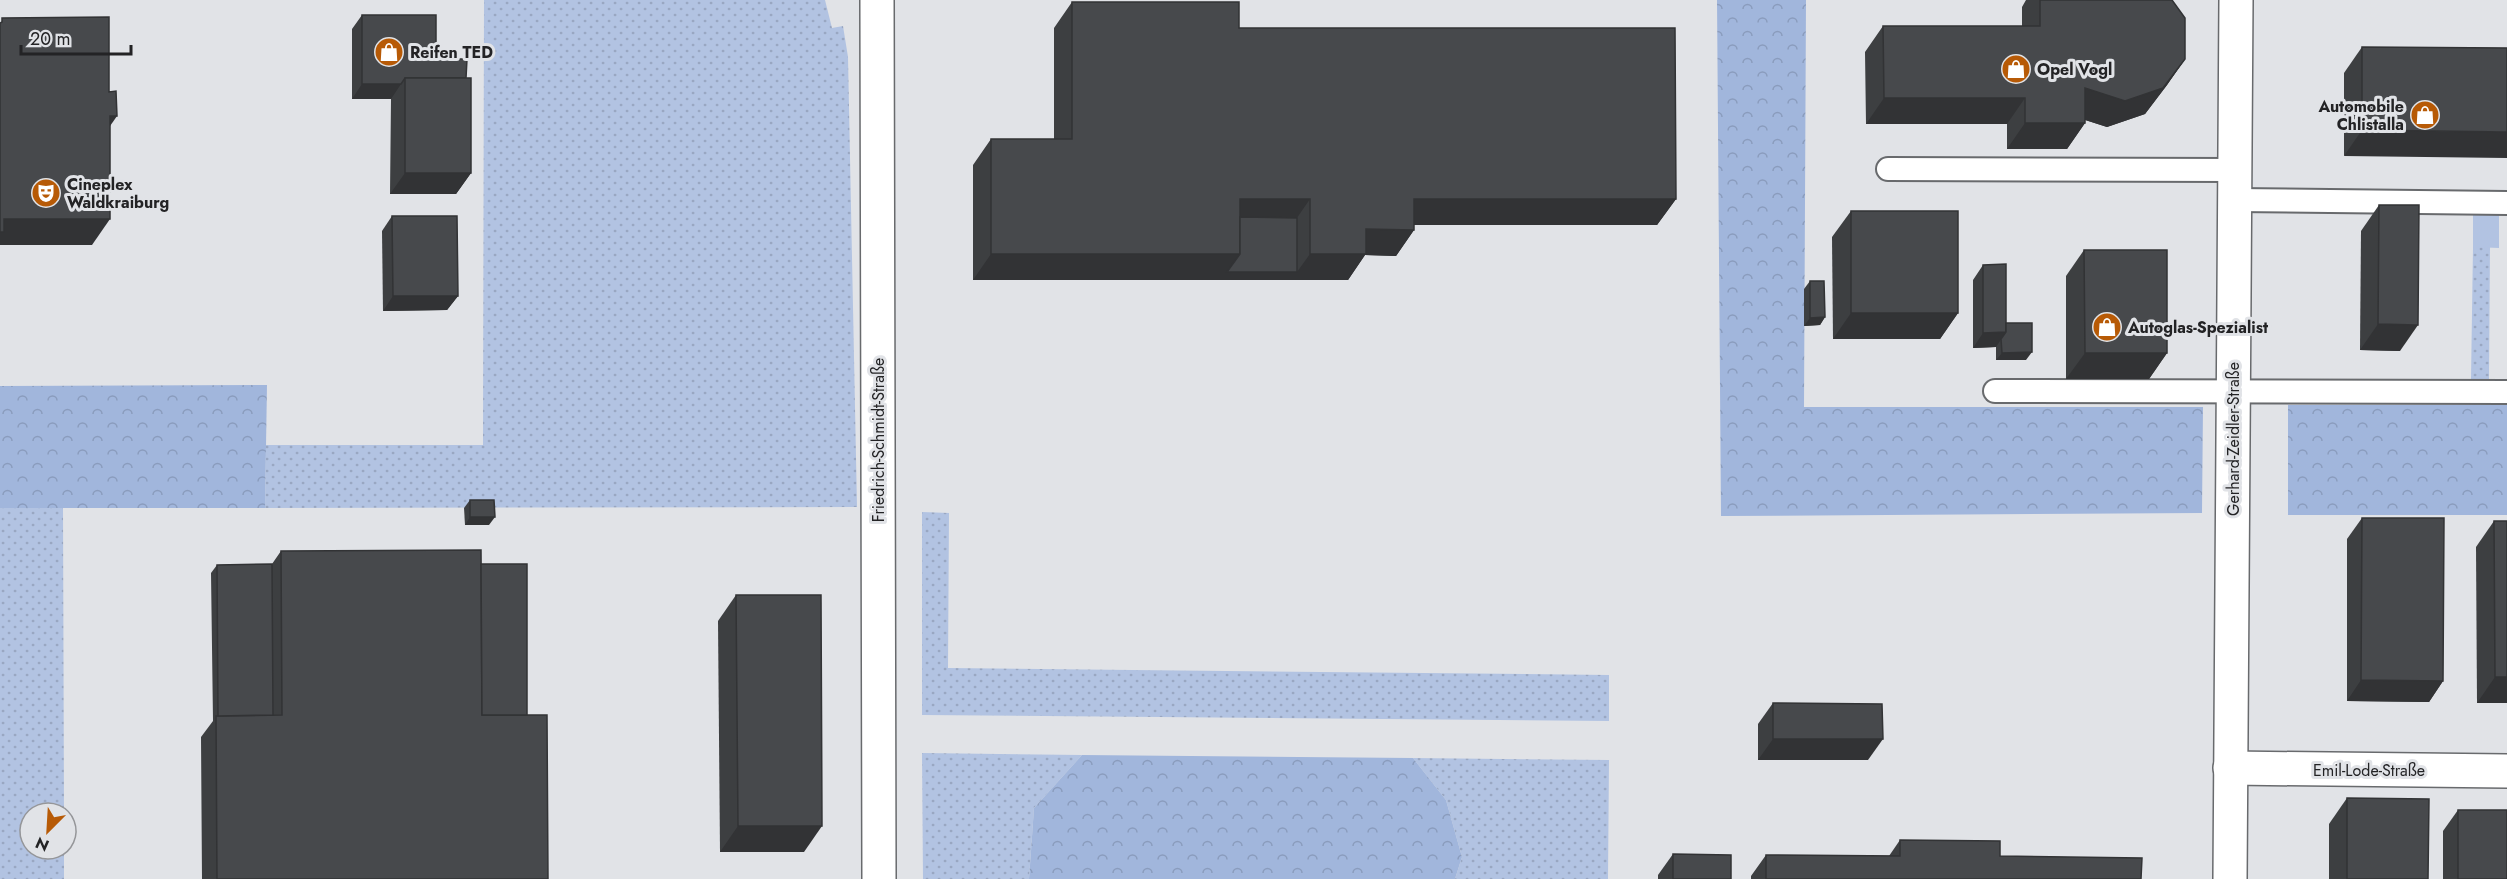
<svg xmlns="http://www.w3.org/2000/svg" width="2507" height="879" viewBox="0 0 2507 879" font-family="Jost,sans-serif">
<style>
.grass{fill:url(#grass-dots)}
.forest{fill:url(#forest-crowns)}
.park{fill:#b2c3e2}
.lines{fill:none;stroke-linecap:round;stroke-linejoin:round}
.service-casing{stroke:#686a6d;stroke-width:26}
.minor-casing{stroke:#686a6d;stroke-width:36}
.service{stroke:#fff;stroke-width:22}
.minor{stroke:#fff;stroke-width:33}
.wall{fill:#3d3f41}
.shaded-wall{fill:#323335}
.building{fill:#47494c;stroke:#323335;stroke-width:1.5}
.labels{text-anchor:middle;stroke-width:6;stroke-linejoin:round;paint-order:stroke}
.poi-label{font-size:16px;font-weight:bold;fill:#232325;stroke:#e1e3e7;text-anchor:start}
.street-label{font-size:16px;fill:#232325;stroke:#e1e3e7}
</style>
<defs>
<pattern id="grass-dots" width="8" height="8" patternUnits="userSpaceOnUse" patternTransform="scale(1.5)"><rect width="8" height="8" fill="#b2c3e2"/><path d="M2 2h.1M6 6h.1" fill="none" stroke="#99a7c2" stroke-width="1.8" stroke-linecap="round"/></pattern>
<pattern id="forest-crowns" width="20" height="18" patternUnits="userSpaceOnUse" patternTransform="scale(1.5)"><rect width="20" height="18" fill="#a1b6dc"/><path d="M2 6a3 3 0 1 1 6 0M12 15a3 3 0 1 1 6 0" fill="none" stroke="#8a9cbd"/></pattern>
</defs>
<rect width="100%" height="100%" fill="#e1e3e7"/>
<!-- grass -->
<g class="grass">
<path d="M484 0H825L832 28 843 26 848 57 857 507 265 508 266 445H483Z"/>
<path d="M2473 247H2490L2489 379H2471Z"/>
<path d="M0 508H63L64 813H30V849H64V879H0Z"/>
<path d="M922 512 949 513 948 668 1609 675V721L922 715Z"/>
<path d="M922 753 1082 755 1034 808 1029 879H923Z"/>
<path d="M1413 758 1609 760 1608 879H1455L1462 857 1446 800Z"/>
</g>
<!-- forest -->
<g class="forest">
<path d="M1717 0H1806L1804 407H2203L2202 513 1721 516Z"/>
<path d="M267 385 265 508H0V386Z"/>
<rect x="2288" y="405" width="219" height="110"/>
<path d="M1082 755 1413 758 1446 800 1462 857 1455 879H1029L1034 808Z"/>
</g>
<!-- park -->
<path class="park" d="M2473 213 2499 214V248L2473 247Z"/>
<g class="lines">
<!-- service casing -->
<g class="service-casing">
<g id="service">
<path d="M1888 169 2235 170"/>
<path d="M2235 200 2507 203"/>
<path d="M1995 391 2507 392"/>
</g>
</g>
<!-- minor casing -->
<g class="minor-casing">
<g id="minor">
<path d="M877 0 879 879"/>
<path d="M2230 768 2507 771"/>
<path d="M2230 879 2236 0"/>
</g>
</g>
<!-- service -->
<use href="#service" class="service"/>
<!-- minor -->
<use href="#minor" class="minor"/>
</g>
<!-- wall -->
<g class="wall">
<path d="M2026 0H2172L2185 59 2167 85 2145 114 2107 127 2085 120V123L2067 149H2007V124H1866L1865 52 1883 26H2022V7Z"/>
<path d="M1072 2 1239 28 1676 199 1657 225H1414V230L1396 256 1365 255 1348 280H973V165L991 139H1054V28Z"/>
<path d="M362 15 466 78 471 173 456 194H390L391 99H352V29Z"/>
<path d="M2362 47 2507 48 2344 156V73Z"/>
<path d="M2379 205 2400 351 2360 350 2361 231Z"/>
<path d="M1851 211 1958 313 1940 339H1833L1832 237Z"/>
<path d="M392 216 458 296 447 310 383 311 382 231Z"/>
<path d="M2084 250 2167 353 2149 379H2066V276Z"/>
<path d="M1983 265 2006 323 2026 360H1996V347L1973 348V280Z"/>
<path d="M1810 281 1825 317 1820 325 1804 326V289Z"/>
<path d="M470 500 489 525H465L464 508Z"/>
<path d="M2362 518 2443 681 2429 702 2347 701V539Z"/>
<path d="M2494 521 2507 703H2477L2476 547Z"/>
<path d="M281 551 481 564 527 715 548 879H202L201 737 213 721 211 573 217 565 272 564Z"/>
<path d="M736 595 804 852H720L718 621Z"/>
<path d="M1773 703 1868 760H1758V724Z"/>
<path d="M2347 798 2428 879H2329V824Z"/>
<path d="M2458 810 2507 879H2443V831Z"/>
<path d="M1900 840 2000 856 2141 879H1751V876L1766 855 1889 856Z"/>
<path d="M1673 854 1731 879H1658V875Z"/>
</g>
<!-- shaded-wall -->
<g class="shaded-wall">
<path d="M2185 59 2167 85 2145 114 2107 127 2067 114 2085 88Z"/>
<path d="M362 84H401L391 99H352Z"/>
<path d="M1884 98H2025L2007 124H1866Z"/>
<path d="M110 116H117L99 142Z"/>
<path d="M2025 123H2085L2067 149H2007Z"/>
<path d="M2362 130 2507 132V158L2344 156Z"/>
<path d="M405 173H471L456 194H390Z"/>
<path d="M1240 199H1310L1292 225H1227Z"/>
<path d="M1414 199H1676L1657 225H1396Z"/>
<path d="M4 219H110L92 245H0V225Z"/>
<path d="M1366 229 1414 230 1396 256 1365 255 1348 280H973L991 254H1240L1297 272 1310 254Z"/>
<path d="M393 296H458L447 310 383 311Z"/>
<path d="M1851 313H1958L1940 339H1833Z"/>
<path d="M1825 317 1820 325 1804 326 1810 318Z"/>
<path d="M2378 324 2418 325 2400 351 2360 350Z"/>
<path d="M2006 332 1996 347 1973 348 1983 333Z"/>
<path d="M2032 352 2026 360H1996L2002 353Z"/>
<path d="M2085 353H2167L2149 379H2066Z"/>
<path d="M470 517H495L489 525H465Z"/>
<path d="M2495 677H2507V703H2477Z"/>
<path d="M2361 680 2443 681 2429 702 2347 701Z"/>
<path d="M1773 739H1883L1868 760H1758Z"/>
<path d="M738 826H822L804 852H720Z"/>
</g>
<!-- building -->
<g class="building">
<path d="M2040 0H2172L2185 18V59L2163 88 2125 101 2085 88V123H2025V98H1884L1883 26H2040Z"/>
<path d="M1072 2H1239V28H1675L1676 199H1414V230L1366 229V254H1310V199H1240V254H991V139H1072Z"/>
<path d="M362 15H436V59H467L466 78H405L401 84H362Z"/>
<path d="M109 17V92L116 91 117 116H110V219H4V232H0V23L2 22V18Z"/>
<path d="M2362 47 2507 48V132L2362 130Z"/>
<rect x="405" y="78" width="66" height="95"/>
<path d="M2379 205H2419L2418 325 2378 324Z"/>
<rect x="1851" y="211" width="107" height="102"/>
<path d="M392 216H457L458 296H393Z"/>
<path d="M1240 217 1297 218V272H1227L1240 254Z"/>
<path d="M2084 250H2167V353H2085Z"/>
<path d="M2006 264V332L1983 333V265Z"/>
<path d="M1810 281H1824L1825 317 1810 318Z"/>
<path d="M2006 323H2032V352L2002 353 2001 339 2006 332Z"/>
<path d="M470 500H494L495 517H470Z"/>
<path d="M2362 518H2444L2443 681 2361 680Z"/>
<path d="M2494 521H2507V677H2495Z"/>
<path d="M481 550 482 715H547L548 879H217L216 716 282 715 281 551Z"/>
<path d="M272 564 273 715 218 716 217 565Z"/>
<path d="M481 564H527V715H482Z"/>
<path d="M736 595H821L822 826H738Z"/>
<path d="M1773 703 1882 704 1883 739H1773Z"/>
<path d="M2347 798 2429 799 2428 879H2347Z"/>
<rect x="2458" y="810" width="49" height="69"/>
<path d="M1900 840 2000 841V856L2142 858 2141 879H1766V855L1900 856Z"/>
<path d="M1673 854 1731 855V879H1673Z"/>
</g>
<!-- icons -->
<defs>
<g id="shop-disc" transform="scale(1.5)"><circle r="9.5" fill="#b75a06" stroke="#e1e3e7"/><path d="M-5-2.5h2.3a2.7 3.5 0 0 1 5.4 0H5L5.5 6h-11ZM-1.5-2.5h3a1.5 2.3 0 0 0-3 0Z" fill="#fff"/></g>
<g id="theatre-disc" transform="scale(1.5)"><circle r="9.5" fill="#b75a06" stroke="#e1e3e7"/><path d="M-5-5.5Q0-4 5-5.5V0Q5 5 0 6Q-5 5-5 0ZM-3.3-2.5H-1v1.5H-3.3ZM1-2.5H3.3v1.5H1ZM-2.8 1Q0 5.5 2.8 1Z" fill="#fff"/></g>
</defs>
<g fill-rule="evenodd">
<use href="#shop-disc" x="389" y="52"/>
<use href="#shop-disc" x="2016" y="69"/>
<use href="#shop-disc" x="2425" y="115"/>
<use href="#theatre-disc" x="46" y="193"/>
<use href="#shop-disc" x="2107" y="327"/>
</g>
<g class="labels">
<!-- poi labels -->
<g class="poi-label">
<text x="410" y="58">Reifen TED</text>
<text x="2037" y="75">Opel Vogl</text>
<text x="2404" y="112" text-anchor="end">Automobile<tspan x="2404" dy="18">Chlistalla</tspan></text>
<text x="67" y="190">Cineplex<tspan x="67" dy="18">Waldkraiburg</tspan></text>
<text x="2128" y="333">Autoglas-Spezialist</text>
</g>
<!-- street labels -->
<g class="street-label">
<text transform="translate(2233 439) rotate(-90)" y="6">Gerhard-Zeidler-Straße</text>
<text transform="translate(878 440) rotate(-90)" y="6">Friedrich-Schmidt-Straße</text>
<text x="2369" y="776">Emil-Lode-Straße</text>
</g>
</g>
<!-- north arrow -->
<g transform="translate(48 831) rotate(204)"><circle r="28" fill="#e1e3e7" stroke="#959699" stroke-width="1.5"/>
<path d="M0-4.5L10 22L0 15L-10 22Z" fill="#b75a06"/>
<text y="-9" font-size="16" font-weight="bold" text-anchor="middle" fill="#232325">N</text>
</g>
<!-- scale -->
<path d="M21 45v9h110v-9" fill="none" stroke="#232325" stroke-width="3"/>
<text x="30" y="45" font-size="18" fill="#232325" stroke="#e1e3e7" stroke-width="4.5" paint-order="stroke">20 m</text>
</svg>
